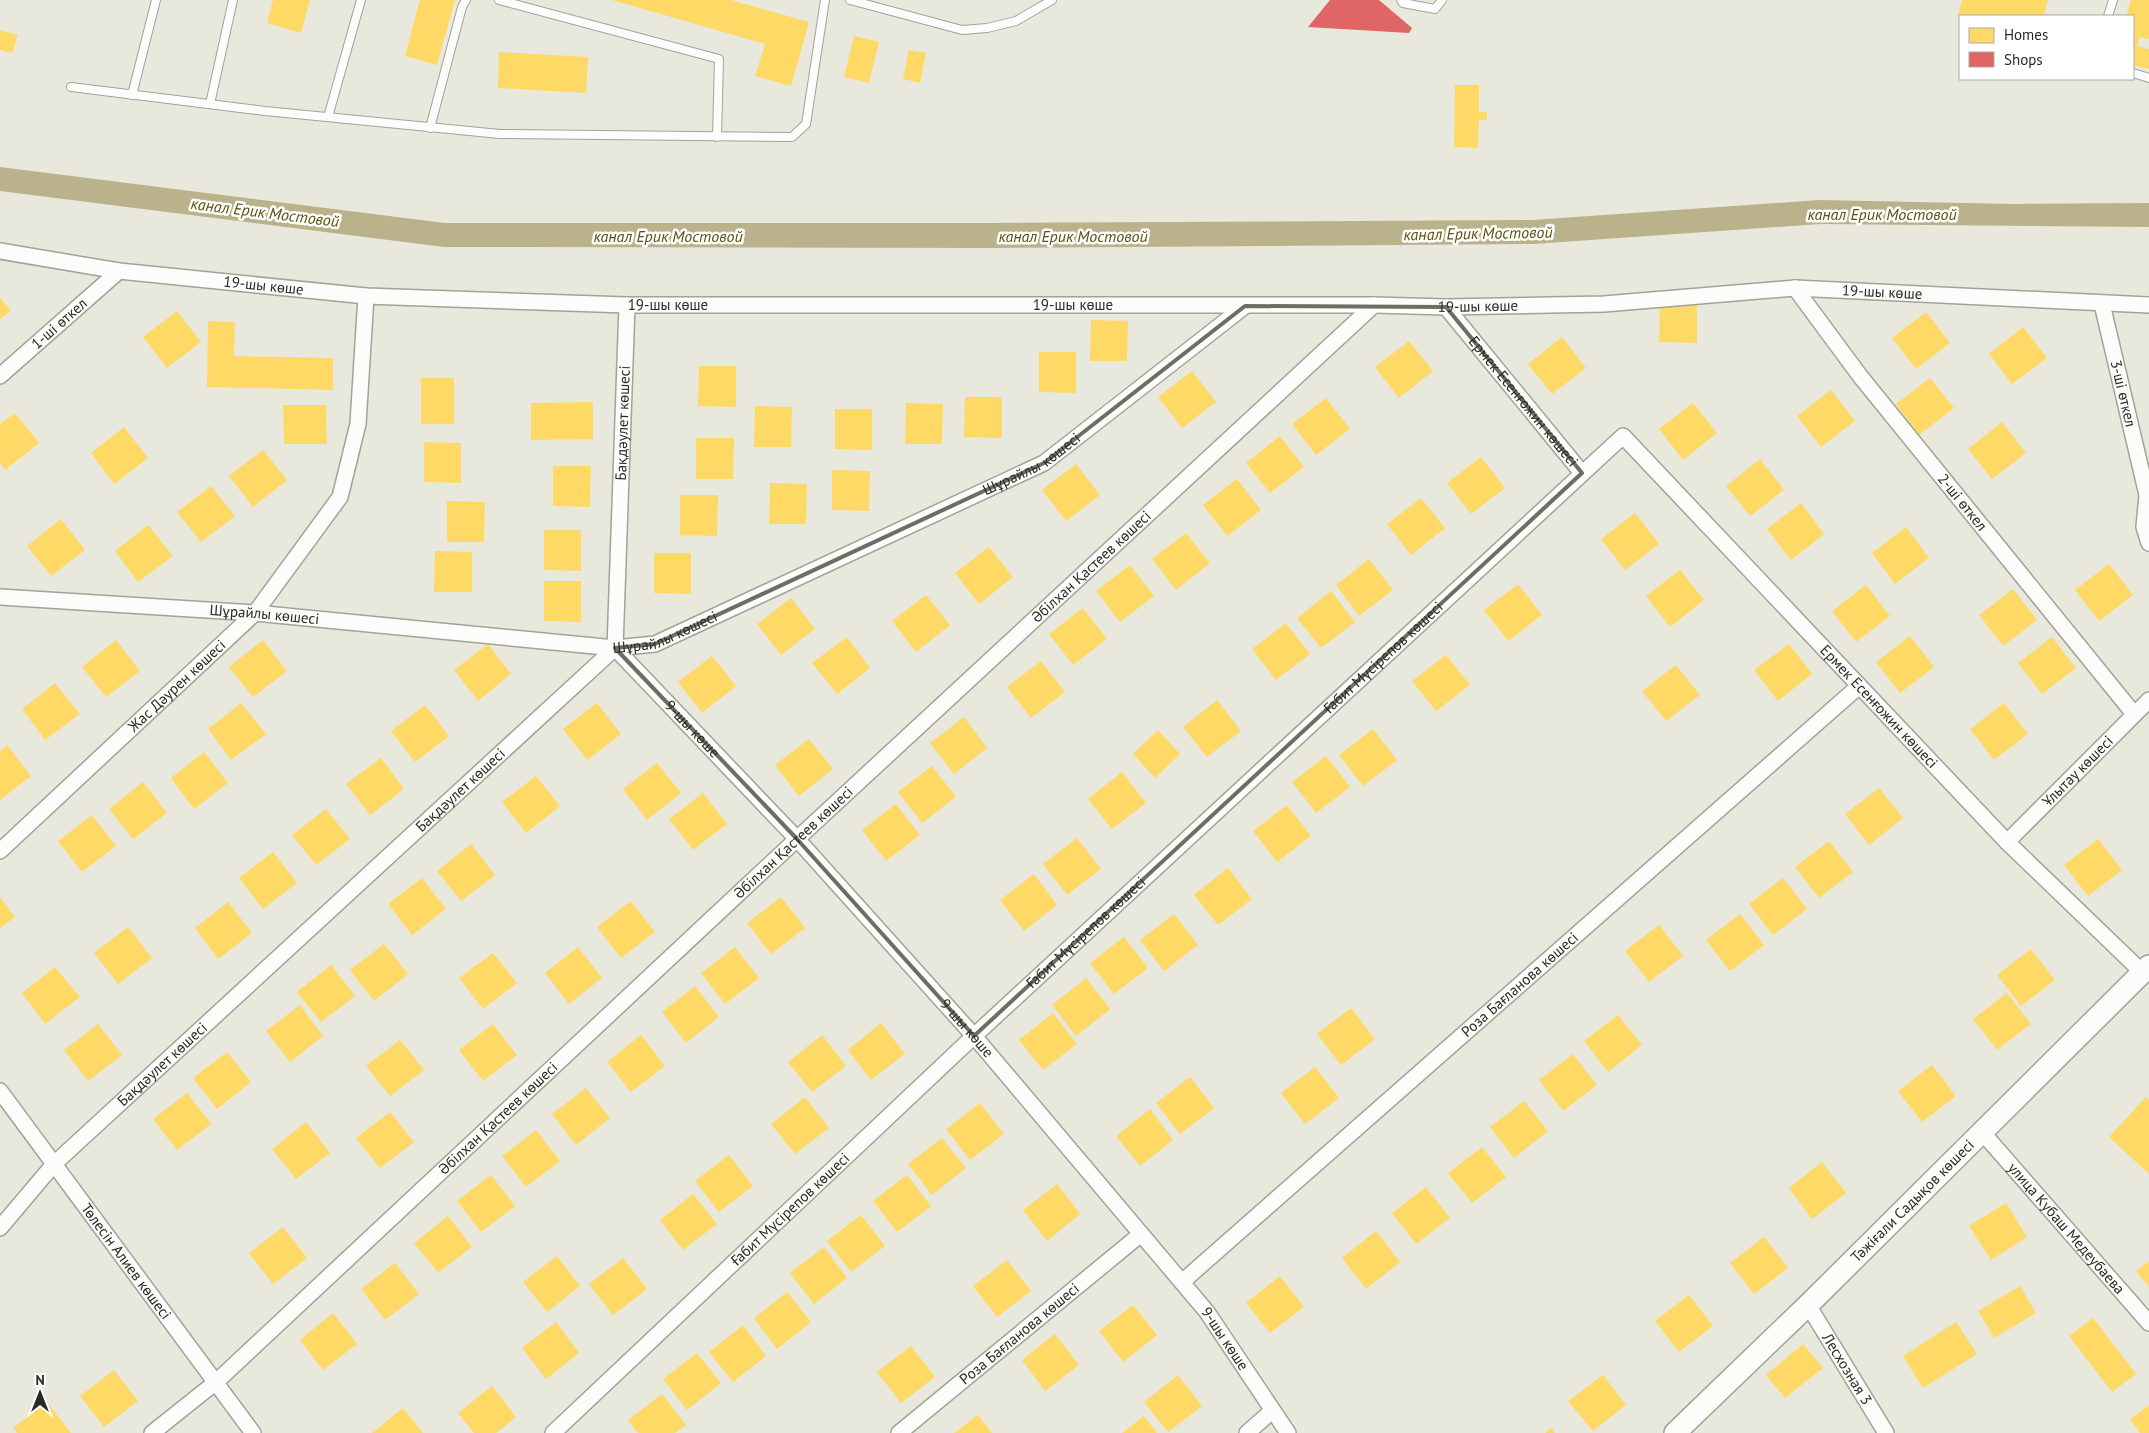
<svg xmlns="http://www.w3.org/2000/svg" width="2149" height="1433" viewBox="0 0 2149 1433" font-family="'PT Sans',sans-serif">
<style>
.water{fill:#b9b28a}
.homes{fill:#ffd966}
.shops{fill:#e06666}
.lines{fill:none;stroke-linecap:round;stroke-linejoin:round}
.lane-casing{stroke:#a3a299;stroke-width:10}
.street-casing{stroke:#a3a299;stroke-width:18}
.secondary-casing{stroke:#a3a299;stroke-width:24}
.lane{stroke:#fcfcfa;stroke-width:8}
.street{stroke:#fcfcfa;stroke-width:15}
.secondary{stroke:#fcfcfa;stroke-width:21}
.marked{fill:none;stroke:#6e6c63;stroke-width:4;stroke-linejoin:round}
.labels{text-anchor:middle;stroke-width:5;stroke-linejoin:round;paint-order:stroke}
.street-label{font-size:15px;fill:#2b2a22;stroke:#fff}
.water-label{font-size:16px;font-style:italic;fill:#5a5010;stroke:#fff}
</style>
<rect width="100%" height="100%" fill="#e9e8dd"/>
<!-- water -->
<path class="water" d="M0 167 445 223H993L1532 220 1820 200 2013 204 2149 203V227L1821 224 1533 244 993 248 444 247 0 191Z"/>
<!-- homes -->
<g class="homes">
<path d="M273 0H310L301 33 267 23Z"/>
<path d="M420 0H455L437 65 405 56Z"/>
<path d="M612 0H731L809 22 791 86 755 76 765 44Z"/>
<path d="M1962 0H2048L2044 16H1962L1958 15Z"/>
<path d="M2131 0H2149V39L2140 37 2137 46 2149 49V69L2133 65V16H2126Z"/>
<path d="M0 30 18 35 12 53 0 50Z"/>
<path d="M854 36 879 42 869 83 844 77Z"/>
<path d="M909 50 926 53 920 83 903 79Z"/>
<path d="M499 52 588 57 586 93 498 88Z"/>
<path d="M1455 85H1479V112H1487V120H1479L1478 148 1454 147Z"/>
<path d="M0 298 11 311 0 319Z"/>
<path d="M1660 302H1697V343L1659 342Z"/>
<path d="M177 311 201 342 167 368 143 337Z"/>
<path d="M1926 312 1950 343 1916 369 1892 338Z"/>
<path d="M1091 320 1128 321 1127 361H1090Z"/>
<path d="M208 321 235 322 234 356 333 358V390L207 387Z"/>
<path d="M2023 327 2047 358 2012 384 1989 354Z"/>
<path d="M1562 337 1586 368 1552 394 1528 364Z"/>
<path d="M1409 341 1433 371 1399 398 1375 367Z"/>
<path d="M1039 352H1076V393L1039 392Z"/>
<path d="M699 366H736V407L698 406Z"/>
<path d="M1192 371 1216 402 1182 428 1158 397Z"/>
<rect x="421" y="378" width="33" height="46"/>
<path d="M1930 378 1954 408 1919 435 1896 404Z"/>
<path d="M1831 390 1855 421 1821 447 1797 416Z"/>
<path d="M965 397H1002V438L964 437Z"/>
<path d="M1326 398 1350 429 1316 455 1292 424Z"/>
<path d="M593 402V439L531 440V403Z"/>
<path d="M906 403 943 404 942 444H905Z"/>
<path d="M1693 403 1717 433 1683 460 1659 429Z"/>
<path d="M283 405H326L327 444H284Z"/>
<path d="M755 406 792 407 791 447H754Z"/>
<path d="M835 409H872V450L835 449Z"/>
<path d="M15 413 39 443 5 470 0 463V424Z"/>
<path d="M2002 422 2026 453 1992 479 1968 449Z"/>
<path d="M124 427 148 458 114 484 91 453Z"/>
<path d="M1280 436 1304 467 1270 493 1246 463Z"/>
<path d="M696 438H734L733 479H696Z"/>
<path d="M424 442 461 443V483L424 482Z"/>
<path d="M263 450 287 480 253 507 229 476Z"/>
<path d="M1481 457 1505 488 1471 514 1447 483Z"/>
<path d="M1760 459 1784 490 1750 516 1726 486Z"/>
<path d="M1076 464 1100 495 1066 521 1042 490Z"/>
<path d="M553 466H591L590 507 553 506Z"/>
<path d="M832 470 870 471 869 511 832 510Z"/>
<path d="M1237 479 1261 510 1227 536 1203 505Z"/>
<path d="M770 483 807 484 806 524H769Z"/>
<path d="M211 486 235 516 201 542 177 512Z"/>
<path d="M680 495H718L717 536 680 535Z"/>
<path d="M1421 498 1445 528 1411 555 1387 524Z"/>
<path d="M447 501 485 502 484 542H447Z"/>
<path d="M1801 503 1824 534 1791 560 1767 529Z"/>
<path d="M1635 513 1659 544 1625 570 1601 539Z"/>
<path d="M61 519 85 550 51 576 27 546Z"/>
<path d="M148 525 173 556 138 582 115 551Z"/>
<path d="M1906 527 1929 558 1895 584 1872 553Z"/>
<path d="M544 530H581V571L544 570Z"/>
<path d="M1186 533 1210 563 1176 590 1152 559Z"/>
<path d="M989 547 1013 577 979 604 955 573Z"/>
<path d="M435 551 472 552V592H434Z"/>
<path d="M654 553H691V594L654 593Z"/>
<path d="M1369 559 1393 590 1359 616 1336 585Z"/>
<path d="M2109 564 2133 595 2099 621 2075 590Z"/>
<path d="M1130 565 1154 596 1120 622 1096 591Z"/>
<path d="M1680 570 1704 600 1670 627 1646 596Z"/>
<path d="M544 581H581V622L544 621Z"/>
<path d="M1518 584 1542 615 1508 641 1484 610Z"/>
<path d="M1866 585 1890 616 1856 642 1832 611Z"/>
<path d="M2013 589 2037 620 2003 646 1979 615Z"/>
<path d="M1331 591 1355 622 1321 648 1297 618Z"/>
<path d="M926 595 950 625 916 652 892 621Z"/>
<path d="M791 598 815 629 781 655 757 624Z"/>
<path d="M1083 608 1107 639 1073 665 1049 634Z"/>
<path d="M1286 623 1310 654 1276 680 1252 649Z"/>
<path d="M1910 636 1934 667 1900 693 1876 662Z"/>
<path d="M847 637 870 668 837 694 812 663Z"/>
<path d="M2052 637 2076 668 2042 694 2018 663Z"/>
<path d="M116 640 140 671 106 697 82 667Z"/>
<path d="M263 640 287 671 253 697 229 667Z"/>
<path d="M488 644 511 674 478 701 454 670Z"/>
<path d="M1789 644 1812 674 1778 701 1754 670Z"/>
<path d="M1446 655 1470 685 1436 711 1412 681Z"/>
<path d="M712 656 736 686 702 713 678 682Z"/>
<path d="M1041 661 1065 692 1031 718 1007 687Z"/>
<path d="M1676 665 1700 695 1666 721 1642 691Z"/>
<path d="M55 683 80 714 45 740 22 709Z"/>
<path d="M1217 700 1241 731 1207 757 1183 727Z"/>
<path d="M241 703 266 734 231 760 208 729Z"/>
<path d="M597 703 621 734 587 760 563 729Z"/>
<path d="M2004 703 2028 734 1994 760 1970 729Z"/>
<path d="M425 705 449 736 415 762 391 731Z"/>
<path d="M964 717 987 748 954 774 930 743Z"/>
<path d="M1373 729 1397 760 1363 786 1339 755Z"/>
<path d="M1158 730 1180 754 1155 778 1133 754Z"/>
<path d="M809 739 833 769 799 796 775 765Z"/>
<path d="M7 745 31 776 0 800V751Z"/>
<path d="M204 752 228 783 194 809 171 778Z"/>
<path d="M1326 756 1350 787 1316 813 1292 782Z"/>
<path d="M381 758 404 789 370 815 346 784Z"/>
<path d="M657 763 681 793 647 820 623 789Z"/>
<path d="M932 766 956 797 922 823 898 792Z"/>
<path d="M1122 772 1146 803 1112 829 1088 799Z"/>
<path d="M536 776 560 806 526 833 502 802Z"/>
<path d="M143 782 167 813 133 839 109 809Z"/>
<path d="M1879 788 1903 818 1869 845 1845 814Z"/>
<path d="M703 793 727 824 693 850 669 819Z"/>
<path d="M896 804 920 835 886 861 862 830Z"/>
<path d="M1287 805 1311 836 1277 862 1253 831Z"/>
<path d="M326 809 350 839 316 865 292 835Z"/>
<path d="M92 815 116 846 82 872 58 841Z"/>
<path d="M1077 838 1101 869 1067 895 1043 864Z"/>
<path d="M2098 839 2122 870 2088 896 2064 865Z"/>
<path d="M1829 841 1853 872 1819 898 1795 867Z"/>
<path d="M471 844 495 875 461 901 437 871Z"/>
<path d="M273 852 297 883 263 909 239 878Z"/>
<path d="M1228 868 1252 899 1218 925 1194 895Z"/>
<path d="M1034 874 1057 905 1024 931 1000 900Z"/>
<path d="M422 878 446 909 412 935 388 904Z"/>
<path d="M1783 878 1807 909 1773 935 1749 904Z"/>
<path d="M0 897 15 917 0 928Z"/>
<path d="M781 897 805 928 771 954 747 923Z"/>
<path d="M631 901 655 932 621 958 597 927Z"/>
<path d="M228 902 252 933 218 959 195 928Z"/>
<path d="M1174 914 1198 945 1164 971 1140 940Z"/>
<path d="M1740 914 1764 945 1730 971 1706 940Z"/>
<path d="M1659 925 1683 956 1649 982 1625 951Z"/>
<path d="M128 927 152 958 118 984 94 953Z"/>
<path d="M1124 937 1148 968 1114 994 1090 963Z"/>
<path d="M384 944 408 974 374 1001 350 970Z"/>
<path d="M578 947 602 978 569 1004 545 973Z"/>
<path d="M735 947 759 978 725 1004 701 973Z"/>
<path d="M2031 949 2055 980 2021 1006 1997 975Z"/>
<path d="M493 953 517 983 483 1009 459 978Z"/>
<path d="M331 965 355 996 321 1022 297 992Z"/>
<path d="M55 967 80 997 45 1024 22 993Z"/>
<path d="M1086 978 1110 1009 1076 1036 1052 1005Z"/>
<path d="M695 986 719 1017 686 1043 662 1012Z"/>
<path d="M2007 993 2031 1024 1997 1050 1973 1019Z"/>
<path d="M300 1005 323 1036 290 1062 266 1031Z"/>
<path d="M1351 1008 1375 1039 1341 1065 1317 1034Z"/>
<path d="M1053 1013 1077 1044 1043 1070 1019 1040Z"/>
<path d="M1618 1015 1642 1045 1608 1072 1584 1041Z"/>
<path d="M881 1023 905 1054 871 1080 848 1050Z"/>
<path d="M98 1024 122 1055 88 1081 64 1050Z"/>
<path d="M493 1024 517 1055 483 1081 459 1050Z"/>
<path d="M641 1035 665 1066 631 1092 607 1062Z"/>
<path d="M822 1035 846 1066 812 1092 788 1062Z"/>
<path d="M400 1040 424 1070 390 1096 366 1066Z"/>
<path d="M227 1052 251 1082 217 1109 193 1078Z"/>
<path d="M1573 1054 1597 1085 1563 1111 1539 1080Z"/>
<path d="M1932 1065 1956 1096 1922 1122 1898 1091Z"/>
<path d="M1315 1067 1339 1098 1305 1124 1281 1093Z"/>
<path d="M1190 1077 1214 1108 1180 1134 1156 1103Z"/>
<path d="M586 1088 610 1118 576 1145 552 1114Z"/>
<path d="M187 1093 211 1124 177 1150 153 1119Z"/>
<path d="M805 1097 829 1128 795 1154 771 1124Z"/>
<path d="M2146 1097 2149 1100V1174L2109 1137Z"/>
<path d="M1524 1101 1548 1131 1514 1158 1490 1127Z"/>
<path d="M980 1103 1004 1134 970 1160 946 1129Z"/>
<path d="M1150 1109 1173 1140 1140 1166 1116 1136Z"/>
<path d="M390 1112 414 1142 380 1168 356 1138Z"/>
<path d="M306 1122 330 1153 296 1179 272 1149Z"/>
<path d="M536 1130 560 1161 526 1187 502 1156Z"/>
<path d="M942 1138 966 1168 932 1195 908 1164Z"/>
<path d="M1482 1147 1506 1177 1472 1203 1448 1173Z"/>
<path d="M729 1155 753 1186 719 1212 695 1181Z"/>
<path d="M1822 1162 1846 1193 1812 1219 1789 1188Z"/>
<path d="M491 1175 515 1206 481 1232 457 1201Z"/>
<path d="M907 1175 931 1206 897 1232 873 1201Z"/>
<path d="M1057 1184 1080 1214 1047 1241 1023 1210Z"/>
<path d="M1426 1187 1450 1218 1416 1244 1392 1213Z"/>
<path d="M693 1194 717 1224 683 1250 660 1220Z"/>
<path d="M2006 1203 2027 1237 1991 1260 1969 1226Z"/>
<path d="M861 1215 885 1246 851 1272 827 1241Z"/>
<path d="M448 1216 472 1247 438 1273 414 1243Z"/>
<path d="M283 1227 307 1258 273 1284 249 1253Z"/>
<path d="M1376 1231 1400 1262 1366 1289 1342 1258Z"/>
<path d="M1764 1237 1788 1268 1754 1294 1730 1263Z"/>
<path d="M824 1247 847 1278 814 1304 790 1273Z"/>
<path d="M557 1256 580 1286 547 1312 523 1282Z"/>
<path d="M623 1258 647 1289 613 1315 589 1284Z"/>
<path d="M1007 1260 1031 1291 997 1317 973 1286Z"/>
<path d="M2149 1261V1287L2136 1271Z"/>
<path d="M395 1263 419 1294 385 1320 361 1289Z"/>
<path d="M1280 1276 1304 1307 1270 1333 1246 1303Z"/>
<path d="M2020 1286 2036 1313 1994 1338 1978 1311Z"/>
<path d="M787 1292 811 1322 777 1349 754 1318Z"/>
<path d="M1689 1295 1713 1326 1679 1352 1655 1321Z"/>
<path d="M1133 1305 1157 1335 1123 1362 1099 1331Z"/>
<path d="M333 1313 357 1344 323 1370 300 1340Z"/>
<path d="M2093 1318 2136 1374 2112 1392 2069 1336Z"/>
<path d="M556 1322 579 1353 546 1379 522 1348Z"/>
<path d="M1956 1322 1977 1354 1923 1388 1903 1356Z"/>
<path d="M743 1325 766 1356 733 1382 709 1352Z"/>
<path d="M1055 1334 1079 1365 1045 1391 1022 1360Z"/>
<path d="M1803 1344 1823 1368 1785 1398 1766 1375Z"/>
<path d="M911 1346 935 1377 901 1403 877 1372Z"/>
<path d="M697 1353 721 1383 687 1410 663 1379Z"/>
<path d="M114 1370 138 1401 104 1427 80 1396Z"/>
<path d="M1178 1375 1202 1406 1168 1432 1144 1402Z"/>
<path d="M1603 1375 1626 1405 1593 1431 1568 1401Z"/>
<path d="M492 1386 516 1417 496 1433H474L458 1413Z"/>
<path d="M662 1394 686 1425 675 1433H638L628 1420Z"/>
<path d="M47 1402 71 1433H17L13 1428Z"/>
<path d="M2149 1405V1433H2140L2130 1419Z"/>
<path d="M403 1408 423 1433H372Z"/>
<path d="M978 1415 992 1433H954Z"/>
<path d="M1144 1416 1157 1433H1122Z"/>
<path d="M1551 1428 1555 1433H1545Z"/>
</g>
<!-- shops -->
<path class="shops" d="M1330 0H1379L1412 28 1409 33 1308 27Z"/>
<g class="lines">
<!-- lane casing -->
<g class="lane-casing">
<g id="lane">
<path d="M499 0 719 59 717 137"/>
<path d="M850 0 962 30 987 28 1016 21 1052 0"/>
<path d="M1401 0 1403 3 1435 9 1442 0"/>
<path d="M2108 16 2113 0"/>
<path d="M2133 73 2149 78"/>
<path d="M71 87 265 111 500 134 792 137 806 124 825 0"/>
<path d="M132 95 156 0"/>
<path d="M210 104 233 0"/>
<path d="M328 117 361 0"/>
<path d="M430 128 462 7 466 0"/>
</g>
</g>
<!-- street casing -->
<g class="street-casing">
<g id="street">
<path id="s1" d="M0 251 119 271 366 296 627 305H1374L1446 307 1604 304 1795 288 2149 305"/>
<path id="s2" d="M1795 288 1860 376 2134 714"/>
<path id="s3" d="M2102 304 2147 495 2144 527 2149 543"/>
<path id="s4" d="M1446 307 1582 473"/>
<path id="s5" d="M0 376 119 271"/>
<path id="s6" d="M0 597 255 613 615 648 655 644 1044 463 1245 306"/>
<path id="s7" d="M615 648 797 839 974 1036 1207 1312 1288 1433"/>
<path id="s8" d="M2007 842 2149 700"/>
<path id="s9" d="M0 851 255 613 340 497 358 424 366 296"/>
<path id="s10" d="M0 1091 253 1433"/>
<path id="s11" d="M1982 1132 2149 1323"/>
<path id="s12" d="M0 1228 54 1164 615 648 627 305"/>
<path id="s13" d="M1182 1282 1858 687"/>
<path id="s14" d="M1808 1305 1886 1433"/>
<path id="s15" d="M152 1433 216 1382 797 839 1374 305"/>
<path id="s16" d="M553 1433 974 1036 1623 436 2007 842 2142 972"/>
<path id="s17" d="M899 1433 1141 1234"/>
<path d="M1247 1433 1272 1411"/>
</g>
</g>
<!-- secondary casing -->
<g class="secondary-casing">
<g id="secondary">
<path id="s18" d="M1675 1433 1808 1305 2149 966"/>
</g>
</g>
<!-- lane -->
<use href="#lane" class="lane"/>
<!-- street -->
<use href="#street" class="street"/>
<!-- secondary -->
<use href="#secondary" class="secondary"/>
</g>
<!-- marked area -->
<path class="marked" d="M1245 306 1446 307 1582 473 974 1036 797 839 615 648 655 644 1044 463Z"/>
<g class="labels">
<!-- street labels -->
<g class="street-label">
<text dy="5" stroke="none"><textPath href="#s1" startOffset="266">19-шы көше</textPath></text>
<text dy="5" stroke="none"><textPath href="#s1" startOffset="1886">19-шы көше</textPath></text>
<text dy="5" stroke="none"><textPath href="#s1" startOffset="671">19-шы көше</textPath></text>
<text dy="5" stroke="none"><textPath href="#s1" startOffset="1076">19-шы көше</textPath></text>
<text dy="5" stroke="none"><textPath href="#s1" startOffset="1481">19-шы көше</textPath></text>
<text dy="5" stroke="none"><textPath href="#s5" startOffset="79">1-шi өткел</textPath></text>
<text dy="5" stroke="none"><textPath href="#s3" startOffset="92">3-шi өткел</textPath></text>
<text dy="5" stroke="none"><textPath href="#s4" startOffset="122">Ермек Есенғожин көшесі</textPath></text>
<text dy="5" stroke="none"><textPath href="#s12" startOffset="1071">Бақдәулет көшесi</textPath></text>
<text dy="5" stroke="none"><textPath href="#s6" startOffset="1075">Шұрайлы көшесі</textPath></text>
<text dy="5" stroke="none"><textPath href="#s2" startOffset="272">2-шi өткел</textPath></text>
<text dy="5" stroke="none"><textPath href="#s15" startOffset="1278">Әбілхан Қастеев көшесi</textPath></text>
<text dy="5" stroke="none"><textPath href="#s6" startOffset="265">Шұрайлы көшесі</textPath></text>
<text dy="5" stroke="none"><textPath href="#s6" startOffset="670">Шұрайлы көшесі</textPath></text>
<text dy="5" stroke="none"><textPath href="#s16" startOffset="1136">Ғабит Мүсірепов көшесi</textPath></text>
<text dy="5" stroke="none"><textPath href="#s9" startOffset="242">Жас Дәурен көшесі</textPath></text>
<text dy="5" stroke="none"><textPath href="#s16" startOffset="1835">Ермек Есенғожин көшесі</textPath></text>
<text dy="5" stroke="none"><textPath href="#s7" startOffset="112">9-шы көше</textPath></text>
<text dy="5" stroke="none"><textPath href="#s8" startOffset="100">Ұлытау көшесi</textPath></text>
<text dy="5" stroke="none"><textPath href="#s12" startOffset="636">Бақдәулет көшесi</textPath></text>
<text dy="5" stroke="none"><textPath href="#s15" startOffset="872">Әбілхан Қастеев көшесi</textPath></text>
<text dy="5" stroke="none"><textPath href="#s16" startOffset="731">Ғабит Мүсірепов көшесi</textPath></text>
<text dy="5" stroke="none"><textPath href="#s13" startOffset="450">Роза Бағланова көшесi</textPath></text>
<text dy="5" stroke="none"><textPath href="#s7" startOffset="518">9-шы көше</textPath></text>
<text dy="5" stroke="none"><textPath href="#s12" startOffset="231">Бақдәулет көшесi</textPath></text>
<text dy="5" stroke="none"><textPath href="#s15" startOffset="468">Әбілхан Қастеев көшесi</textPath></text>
<text dy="5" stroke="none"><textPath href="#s18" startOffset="332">Тәжіғали Садықов көшесі</textPath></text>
<text dy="5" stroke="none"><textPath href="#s16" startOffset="326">Ғабит Мүсірепов көшесi</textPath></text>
<text dy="5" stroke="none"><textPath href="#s11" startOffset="128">улица Кубаш Медеубаева</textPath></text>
<text dy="5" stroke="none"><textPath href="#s10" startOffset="212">Төлесін Алиев көшесі</textPath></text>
<text dy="5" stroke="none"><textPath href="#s17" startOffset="156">Роза Бағланова көшесi</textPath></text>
<text dy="5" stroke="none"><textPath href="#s7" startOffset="922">9-шы көше</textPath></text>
<text dy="5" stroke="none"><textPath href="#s14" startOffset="75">Лесхозная 3</textPath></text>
</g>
<!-- water labels -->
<g class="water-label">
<text transform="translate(265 212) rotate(7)" y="6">канал Ерик Мостовой</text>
<text x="1882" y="220">канал Ерик Мостовой</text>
<text transform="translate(1478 233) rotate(-1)" y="6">канал Ерик Мостовой</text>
<text x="668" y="242">канал Ерик Мостовой</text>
<text x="1073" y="242">канал Ерик Мостовой</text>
</g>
</g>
<!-- legend -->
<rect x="1959" y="15" width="175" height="65" fill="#ffffff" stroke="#aaaaa7"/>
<rect x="1969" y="28" width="25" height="15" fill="#ffd966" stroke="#aaaaa7"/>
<text x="2004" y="40" font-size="15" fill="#2b2a22">Homes</text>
<rect x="1969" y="52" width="25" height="15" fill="#e06666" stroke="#aaaaa7"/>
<text x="2004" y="65" font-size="15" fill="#2b2a22">Shops</text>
<!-- north arrow -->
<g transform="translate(40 1393)" stroke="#ffffff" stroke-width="4" paint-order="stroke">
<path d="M0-4L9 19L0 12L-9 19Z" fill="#2b2a22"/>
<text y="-8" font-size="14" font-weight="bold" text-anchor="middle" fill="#2b2a22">N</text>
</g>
</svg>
